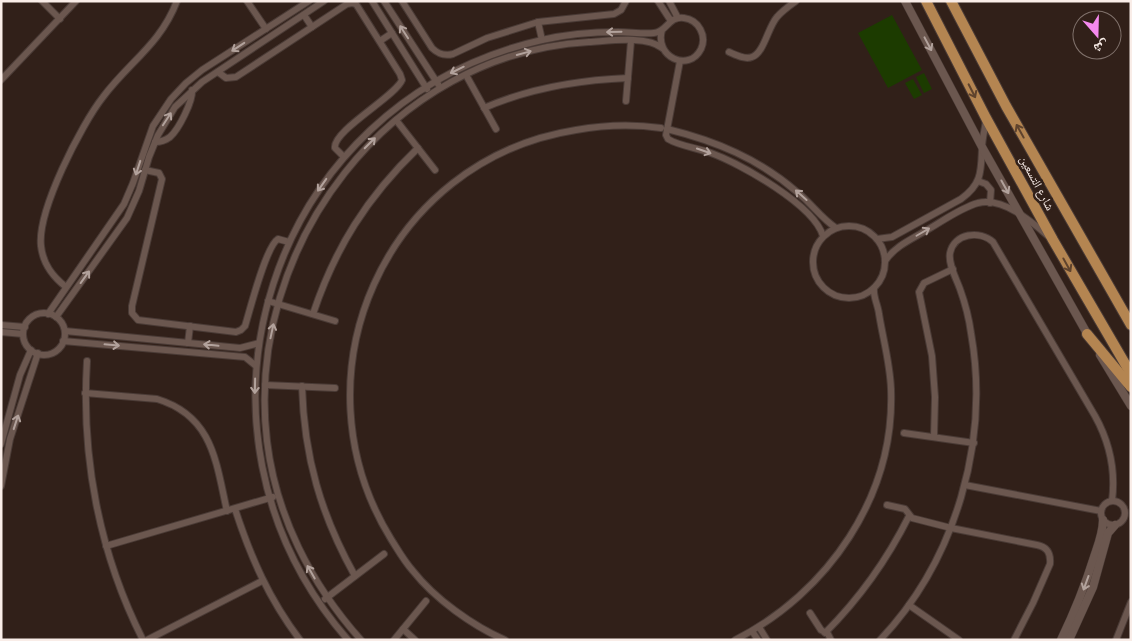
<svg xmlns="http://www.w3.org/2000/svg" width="1132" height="641" viewBox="0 0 1132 641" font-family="'Fira Sans','Noto Naskh Arabic',sans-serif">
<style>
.green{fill:#1c3b00}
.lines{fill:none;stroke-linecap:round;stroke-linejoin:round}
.minor-casing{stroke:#4a3b36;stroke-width:8}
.tertiary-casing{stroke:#4a3b36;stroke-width:9}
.primary-casing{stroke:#4a3b36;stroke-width:12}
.minor{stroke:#6b574f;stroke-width:6}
.tertiary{stroke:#6b574f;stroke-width:8}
.primary{stroke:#b48551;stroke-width:10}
.oneway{stroke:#b2a29c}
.oneway2{stroke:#5f432d}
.labels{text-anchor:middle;stroke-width:5;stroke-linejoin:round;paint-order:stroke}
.street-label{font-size:12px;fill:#f9ede8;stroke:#312019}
</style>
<rect width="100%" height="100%" fill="#312019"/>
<!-- green -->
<g class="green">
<path d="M892 15 922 70 888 88 858 33Z"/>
<path d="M924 73 932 89 924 93 916 77Z"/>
<path d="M913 79 922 95 914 99 905 83Z"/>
</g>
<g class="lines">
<!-- minor casing -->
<g class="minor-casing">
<g id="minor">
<path d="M42 1 60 19"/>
<path d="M247 1 266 29"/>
<path d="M372 1 427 89"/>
<path d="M384 1 438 84"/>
<path d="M402 1 432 48C438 54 445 56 453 54L487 38 538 22 614 14 621 10 626 1"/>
<path d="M658 1 671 21"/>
<path d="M669 1 678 18"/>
<path d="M304 15 312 27"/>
<path d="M538 22 542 40"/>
<path d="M380 41 392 33"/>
<path d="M729 52C736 55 745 60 752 57 764 53 768 27 777 17 782 11 789 6 796 1"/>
<path d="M680 61 666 135 668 139C679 146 698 148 711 153 741 164 814 205 823 236"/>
<path d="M218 72 226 78 236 77 347 4 352 3 356 4 400 74 402 80C396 96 332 131 335 148L344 157"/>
<path d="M466 75 496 129"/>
<path d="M1 80 76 1"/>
<path d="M626 101 631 41"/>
<path d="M484 108C530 88 578 80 628 78"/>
<path d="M396 120 435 170"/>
<path d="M667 129C716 141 759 159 797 192 811 203 821 218 836 228"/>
<path d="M155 142C161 142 166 140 170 137 179 129 193 101 192 90"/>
<path d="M145 170 159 173 162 179 132 306V313L138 320 236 332 241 330 245 326C250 310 266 246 278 239L289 242"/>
<path d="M978 181 986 184 991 190 990 203"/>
<circle cx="849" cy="262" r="36"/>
<path d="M877 239 892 237 961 199C982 184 981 171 982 148 982 139 985 129 986 120"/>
<path d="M885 261C895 246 912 239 927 230 943 221 960 208 978 203 1003 197 1031 221 1048 236"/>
<path d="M66 287C52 276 43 264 41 246 37 211 81 125 103 97 129 62 160 45 177 1"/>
<path d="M268 301 335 321"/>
<circle cx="44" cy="334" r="21"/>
<path d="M48 314 124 204 133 183 153 126 171 99 186 83 202 70 309 1"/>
<path d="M313 314C335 248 367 197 418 148"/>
<path d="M56 317 127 218 139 191 149 157 158 135 175 107 202 82 324 1"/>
<path d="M1 325 25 327"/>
<path d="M65 331 240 348 259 343"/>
<path d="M1 332 23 334"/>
<path d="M63 341 245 357 256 366"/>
<path d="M188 343 190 326"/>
<path d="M87 361C81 457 99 553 143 640"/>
<path d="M265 385 335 388"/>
<path d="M302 386C304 457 321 515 355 576"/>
<path d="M85 393 157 399C213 416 216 462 227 511"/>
<path d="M904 433 974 443"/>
<path d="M934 437 935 397 932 356 919 292 924 283 953 269"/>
<path d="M1 444 20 375 31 350"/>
<path d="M965 485 1101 511"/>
<path d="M1 486 10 439 38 353"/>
<circle cx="1113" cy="513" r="12"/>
<path d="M887 505 905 509 912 518 951 528 1037 545C1047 547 1051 553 1050 564L1033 603 1014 640"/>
<path d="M235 509C251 558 269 599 300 640"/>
<path d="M106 546 273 497"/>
<path d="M325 599 384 554"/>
<path d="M909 605 959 640"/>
<path d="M810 613 821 630 828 634 831 640"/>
<path d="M759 627 767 640"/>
<path d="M403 629 415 640"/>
<path d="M752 631 758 640"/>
<path d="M825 633C860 598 887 560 909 516"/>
<path d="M147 640 262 581"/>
<path d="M348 640C164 429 268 102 542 40 567 34 593 32 618 32 630 32 642 34 654 33 667 32 668 16 684 18 699 20 707 36 701 49 689 73 654 57 662 30"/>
<path d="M361 640C311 584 276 516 267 441 244 247 390 53 589 42 608 41 647 35 662 48"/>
<path d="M394 640 426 601"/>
<path d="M505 640C473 626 435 599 413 571 404 561 398 550 391 539 290 375 385 160 576 130 604 125 633 124 661 128"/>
<path d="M735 640C828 593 895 496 891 389 890 363 883 339 879 314 878 305 873 297 874 288"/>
<path d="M880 640C956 560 990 441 971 333 969 318 965 303 960 289 956 278 948 264 950 253 954 233 980 230 993 242L1095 416C1110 443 1116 470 1112 501"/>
<path d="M1116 640 1131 602"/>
</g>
</g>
<!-- tertiary casing -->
<g class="tertiary-casing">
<g id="tertiary">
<path d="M905 1 982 147 1089 337"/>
<path d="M1100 355 1131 406"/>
<path d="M1061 640C1074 613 1085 586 1094 557 1098 545 1103 533 1103 520"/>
<path d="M1069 640 1093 587 1108 533 1115 525"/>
</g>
</g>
<!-- primary casing -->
<g class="primary-casing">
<g id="primary">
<path d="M926 1 986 118 1053 240 1131 374"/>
<path d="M951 1 1006 106 1131 325"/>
<path d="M1087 334 1131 387"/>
</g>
</g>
<!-- minor -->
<use href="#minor" class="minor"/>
<!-- tertiary -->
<use href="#tertiary" class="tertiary"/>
<!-- primary -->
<use href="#primary" class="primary"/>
</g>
<!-- one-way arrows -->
<defs><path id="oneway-shaft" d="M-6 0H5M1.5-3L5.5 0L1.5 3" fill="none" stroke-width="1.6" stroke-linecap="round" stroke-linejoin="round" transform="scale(1.25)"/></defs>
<g class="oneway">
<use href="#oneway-shaft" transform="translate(404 32) rotate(-123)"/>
<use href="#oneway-shaft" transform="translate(614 32) rotate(179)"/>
<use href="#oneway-shaft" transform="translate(928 44) rotate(62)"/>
<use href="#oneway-shaft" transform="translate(238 47) rotate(147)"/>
<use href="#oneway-shaft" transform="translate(524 53) rotate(-15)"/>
<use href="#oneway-shaft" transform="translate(457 70) rotate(154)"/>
<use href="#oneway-shaft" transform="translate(167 119) rotate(-57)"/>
<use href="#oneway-shaft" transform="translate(370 143) rotate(-45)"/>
<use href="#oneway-shaft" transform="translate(704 151) rotate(19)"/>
<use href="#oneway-shaft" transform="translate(138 168) rotate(108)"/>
<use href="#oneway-shaft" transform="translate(322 185) rotate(125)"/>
<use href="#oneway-shaft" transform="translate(1005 187) rotate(61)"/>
<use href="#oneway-shaft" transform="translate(801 195) rotate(-138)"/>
<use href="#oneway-shaft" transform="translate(923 232) rotate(-30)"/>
<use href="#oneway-shaft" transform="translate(85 277) rotate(-54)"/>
<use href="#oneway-shaft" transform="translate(272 331) rotate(-78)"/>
<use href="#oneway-shaft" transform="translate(112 345) rotate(5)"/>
<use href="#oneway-shaft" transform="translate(211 345) rotate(-174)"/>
<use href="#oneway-shaft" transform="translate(255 386) rotate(91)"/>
<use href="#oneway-shaft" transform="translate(16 422) rotate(-72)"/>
<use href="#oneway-shaft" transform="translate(311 572) rotate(-120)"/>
<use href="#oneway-shaft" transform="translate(1086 583) rotate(110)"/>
</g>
<g class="oneway2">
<use href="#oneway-shaft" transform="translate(972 91) rotate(63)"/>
<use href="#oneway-shaft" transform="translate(1020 131) rotate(-119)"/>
<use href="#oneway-shaft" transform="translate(1067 265) rotate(61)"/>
</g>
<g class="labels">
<!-- street labels -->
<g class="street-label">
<text transform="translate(1037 183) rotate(62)" y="4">شارع التسعين</text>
</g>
</g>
<!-- border -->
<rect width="1132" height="641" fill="none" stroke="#f9ede8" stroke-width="5"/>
<!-- north arrow -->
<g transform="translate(1097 35) rotate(160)"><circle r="24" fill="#312019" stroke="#81726c"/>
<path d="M0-4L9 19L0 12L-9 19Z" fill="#f589ee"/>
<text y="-8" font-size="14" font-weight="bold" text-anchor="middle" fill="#f9ede8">ش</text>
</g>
</svg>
